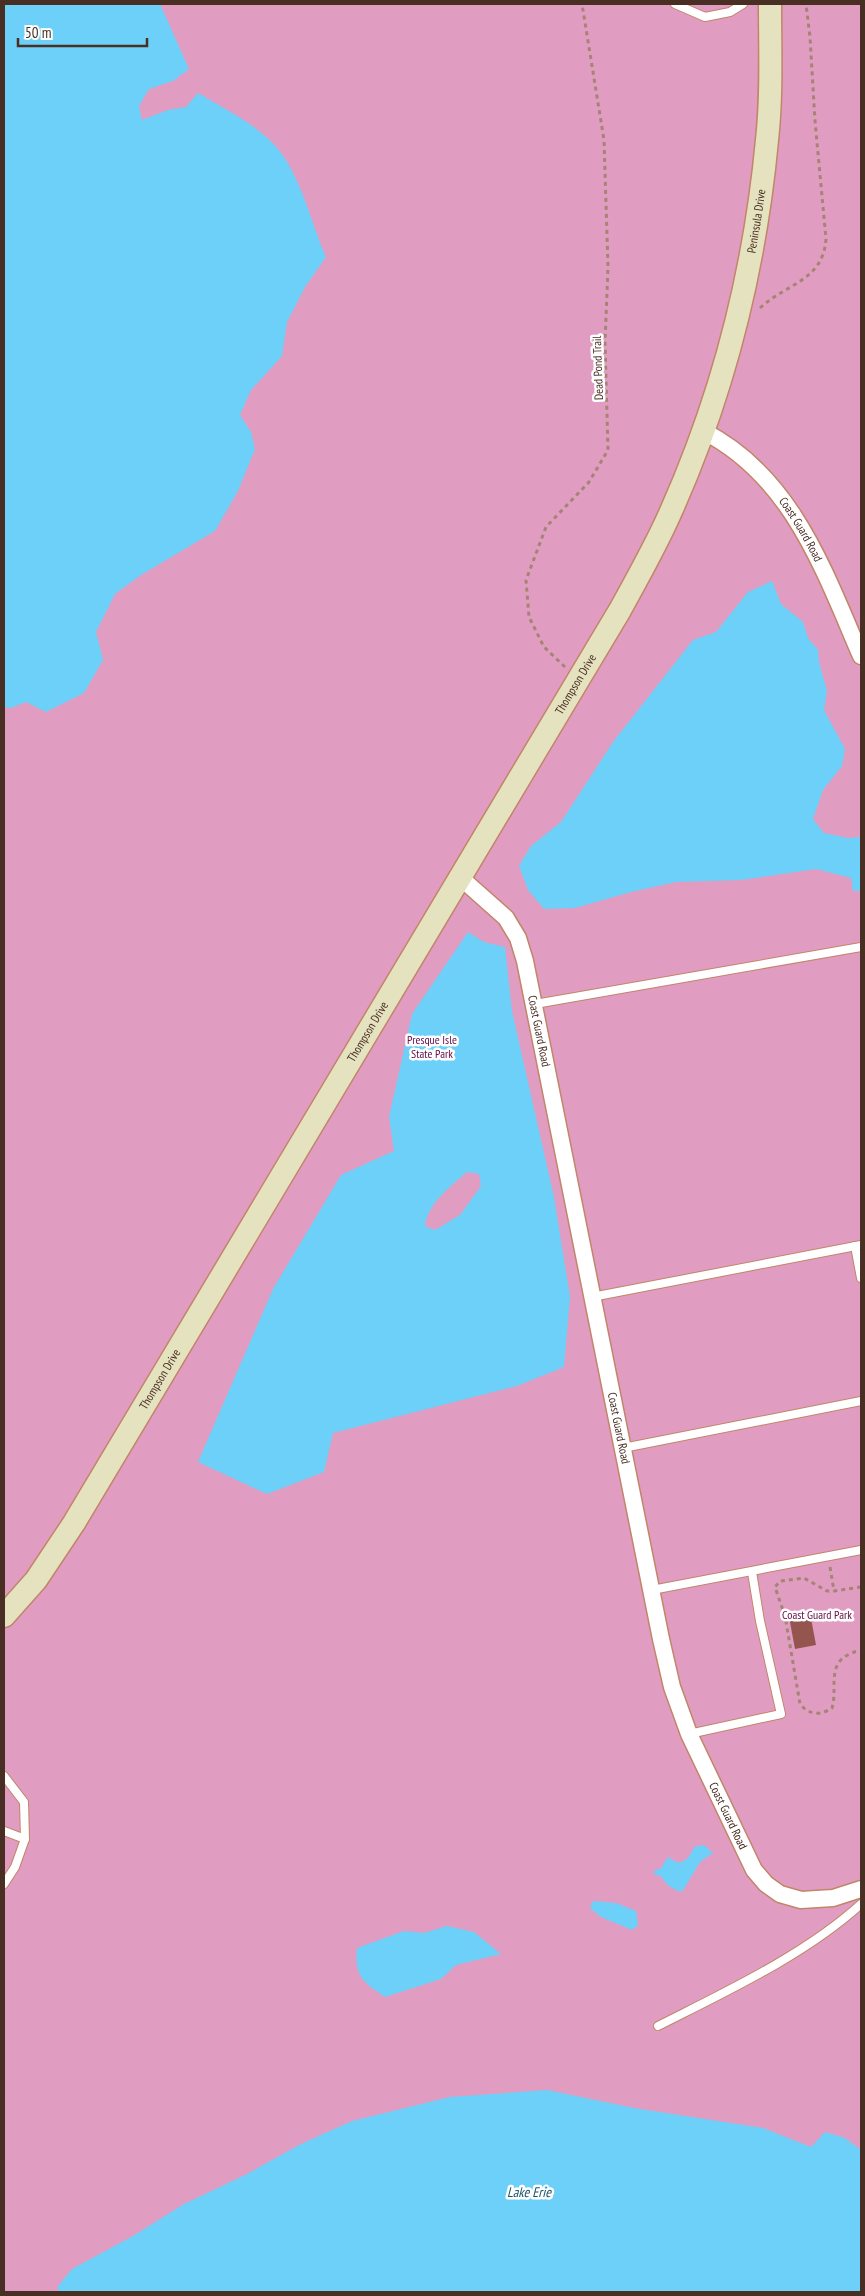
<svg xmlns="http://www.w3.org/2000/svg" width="865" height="2296" viewBox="0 0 865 2296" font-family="'PT Sans Narrow',sans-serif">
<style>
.green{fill:#e19dc1}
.water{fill:#6cd0f8;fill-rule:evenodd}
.building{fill:#95554f}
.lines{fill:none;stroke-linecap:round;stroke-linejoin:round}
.lane-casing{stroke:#c28568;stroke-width:10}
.street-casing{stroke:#c28568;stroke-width:19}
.secondary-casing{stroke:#c28568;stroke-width:25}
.path{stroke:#a58474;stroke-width:3;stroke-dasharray:4 4;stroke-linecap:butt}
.lane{stroke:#fff;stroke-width:8}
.street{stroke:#fff;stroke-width:16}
.secondary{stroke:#e4e2bf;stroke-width:22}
.labels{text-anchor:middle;stroke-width:5;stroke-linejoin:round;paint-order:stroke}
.street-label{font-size:12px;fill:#492f23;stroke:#fefefe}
.park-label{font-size:12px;fill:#650d47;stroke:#fefefe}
.water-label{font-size:14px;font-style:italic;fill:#1d5569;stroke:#fefefe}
</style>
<rect width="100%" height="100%" fill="#fcd4c1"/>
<!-- green -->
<rect class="green" x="4" y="4" width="857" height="2288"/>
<!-- water -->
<g class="water">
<path d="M4 4H160L189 69 173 81 149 89 139 106 142 120 168 110 186 107 198 93C228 111 267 129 286 160 304 189 312 225 326 257L305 287 287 322 282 356 251 390 240 415 251 432 255 449 238 491 215 531 141 575 115 594 96 632 103 660 84 693 46 712 26 702 11 708 4 707Z"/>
<path d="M772 581 781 604 803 622 808 638 818 650 819 662 827 691 824 710 845 749 842 766 823 790 813 819 824 833 848 838 861 837V891H853L851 878 816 869 741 880 676 882 631 892 575 908 544 909 528 890 519 866 531 846 561 822 613 742 693 640 716 632 748 592Z"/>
<path d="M468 932 484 942 505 947 512 1011 554 1197 570 1297 564 1367 517 1386 333 1433 324 1472 267 1494 198 1462 273 1289 341 1175 394 1151 389 1117 412 1014ZM467 1172 479 1174 481 1186 460 1215 435 1230 425 1226C428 1203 450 1187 467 1172Z"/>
<path d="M704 1845 713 1853 700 1862 682 1892C672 1889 666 1885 661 1876L655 1875 654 1871 661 1868 668 1857 678 1863C687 1861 691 1855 694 1847Z"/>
<path d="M593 1901 616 1903 636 1911 638 1925 632 1930 601 1917 590 1908Z"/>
<path d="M447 1926 474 1932 501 1954 456 1965 441 1979 385 1997C363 1982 354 1976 357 1948L404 1931 424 1933Z"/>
<path d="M547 2090 634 2108 763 2128 811 2147 825 2132 845 2138 861 2150V2292H58V2286L72 2269 133 2236 184 2204 247 2174 301 2144 352 2121 450 2097Z"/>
</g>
<!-- building -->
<path class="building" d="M810 1613 816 1645 795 1649 789 1617Z"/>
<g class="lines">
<!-- lane casing -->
<g class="lane-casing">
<g id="lane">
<path d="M675 4 705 17 730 12 743 4"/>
<path d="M535 1004 861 947"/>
<path d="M855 1246 861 1278"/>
<path d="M592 1297 861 1245"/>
<path d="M623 1448 861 1401"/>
<path d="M652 1590 861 1550"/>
<path d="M689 1734 781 1714 760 1621 752 1572"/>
<path d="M4 1776 24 1802 25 1839 15 1867 4 1884"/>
<path d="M4 1831 25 1839"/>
<path d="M658 2026C725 1992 805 1955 861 1904"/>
</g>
</g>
<!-- street casing -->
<g class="street-casing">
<g id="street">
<path id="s1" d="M703 431C792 476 824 571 861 656"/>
<path id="s2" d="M461 878 506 918 518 938 525 961 661 1639 672 1687 689 1734 754 1870 766 1884 780 1894 801 1900 833 1898 861 1889"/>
</g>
</g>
<!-- secondary casing -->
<g class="secondary-casing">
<g id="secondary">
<path id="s3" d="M4 1616 36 1580 74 1523 620 610C638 577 657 544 672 509 724 392 755 268 767 140 772 95 770 49 770 4"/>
</g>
</g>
<!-- path -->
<g class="path">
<path d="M760 308C787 283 823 281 826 239L815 121 810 37 806 4"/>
<path d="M565 667 544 647 529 617 526 580 546 527 589 482 608 450 605 343 608 267 604 140 582 4"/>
<path d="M830 1567 834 1591"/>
<path d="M861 1587 834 1591H827L804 1578 780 1581 775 1587 785 1616 800 1704C809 1715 820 1716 832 1708 838 1689 826 1664 850 1654 854 1652 856 1651 861 1651"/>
</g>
<!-- lane -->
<use href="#lane" class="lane"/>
<!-- street -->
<use href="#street" class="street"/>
<!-- secondary -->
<use href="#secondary" class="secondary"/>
</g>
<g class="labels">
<!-- street labels -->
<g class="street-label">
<text dy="4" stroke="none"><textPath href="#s3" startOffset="1595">Peninsula Drive</textPath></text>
<text transform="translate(598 368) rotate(-92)" y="4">Dead Pond Trail</text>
<text dy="4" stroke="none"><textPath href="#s1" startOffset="141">Coast Guard Road</textPath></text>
<text dy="4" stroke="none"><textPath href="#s3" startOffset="1094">Thompson Drive</textPath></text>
<text dy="4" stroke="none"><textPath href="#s2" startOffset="179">Coast Guard Road</textPath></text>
<text dy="4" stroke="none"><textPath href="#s3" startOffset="689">Thompson Drive</textPath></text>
<text dy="4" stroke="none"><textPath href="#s3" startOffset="284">Thompson Drive</textPath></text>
<text dy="4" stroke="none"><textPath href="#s2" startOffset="584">Coast Guard Road</textPath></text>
<text dy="4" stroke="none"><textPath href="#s2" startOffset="989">Coast Guard Road</textPath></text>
</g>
<!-- park labels -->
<g class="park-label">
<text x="432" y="1044">Presque Isle<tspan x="432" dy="14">State Park</tspan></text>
<text x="817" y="1619">Coast Guard Park</text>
</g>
<!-- water labels -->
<g class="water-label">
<text x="529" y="2197">Lake Erie</text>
</g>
</g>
<!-- border -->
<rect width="865" height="2296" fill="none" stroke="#492f23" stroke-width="10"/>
<!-- scale -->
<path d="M18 38v8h129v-8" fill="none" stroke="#492f23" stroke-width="2.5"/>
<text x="25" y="38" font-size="15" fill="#492f23" stroke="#fefefe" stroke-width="4" paint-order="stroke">50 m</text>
</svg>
